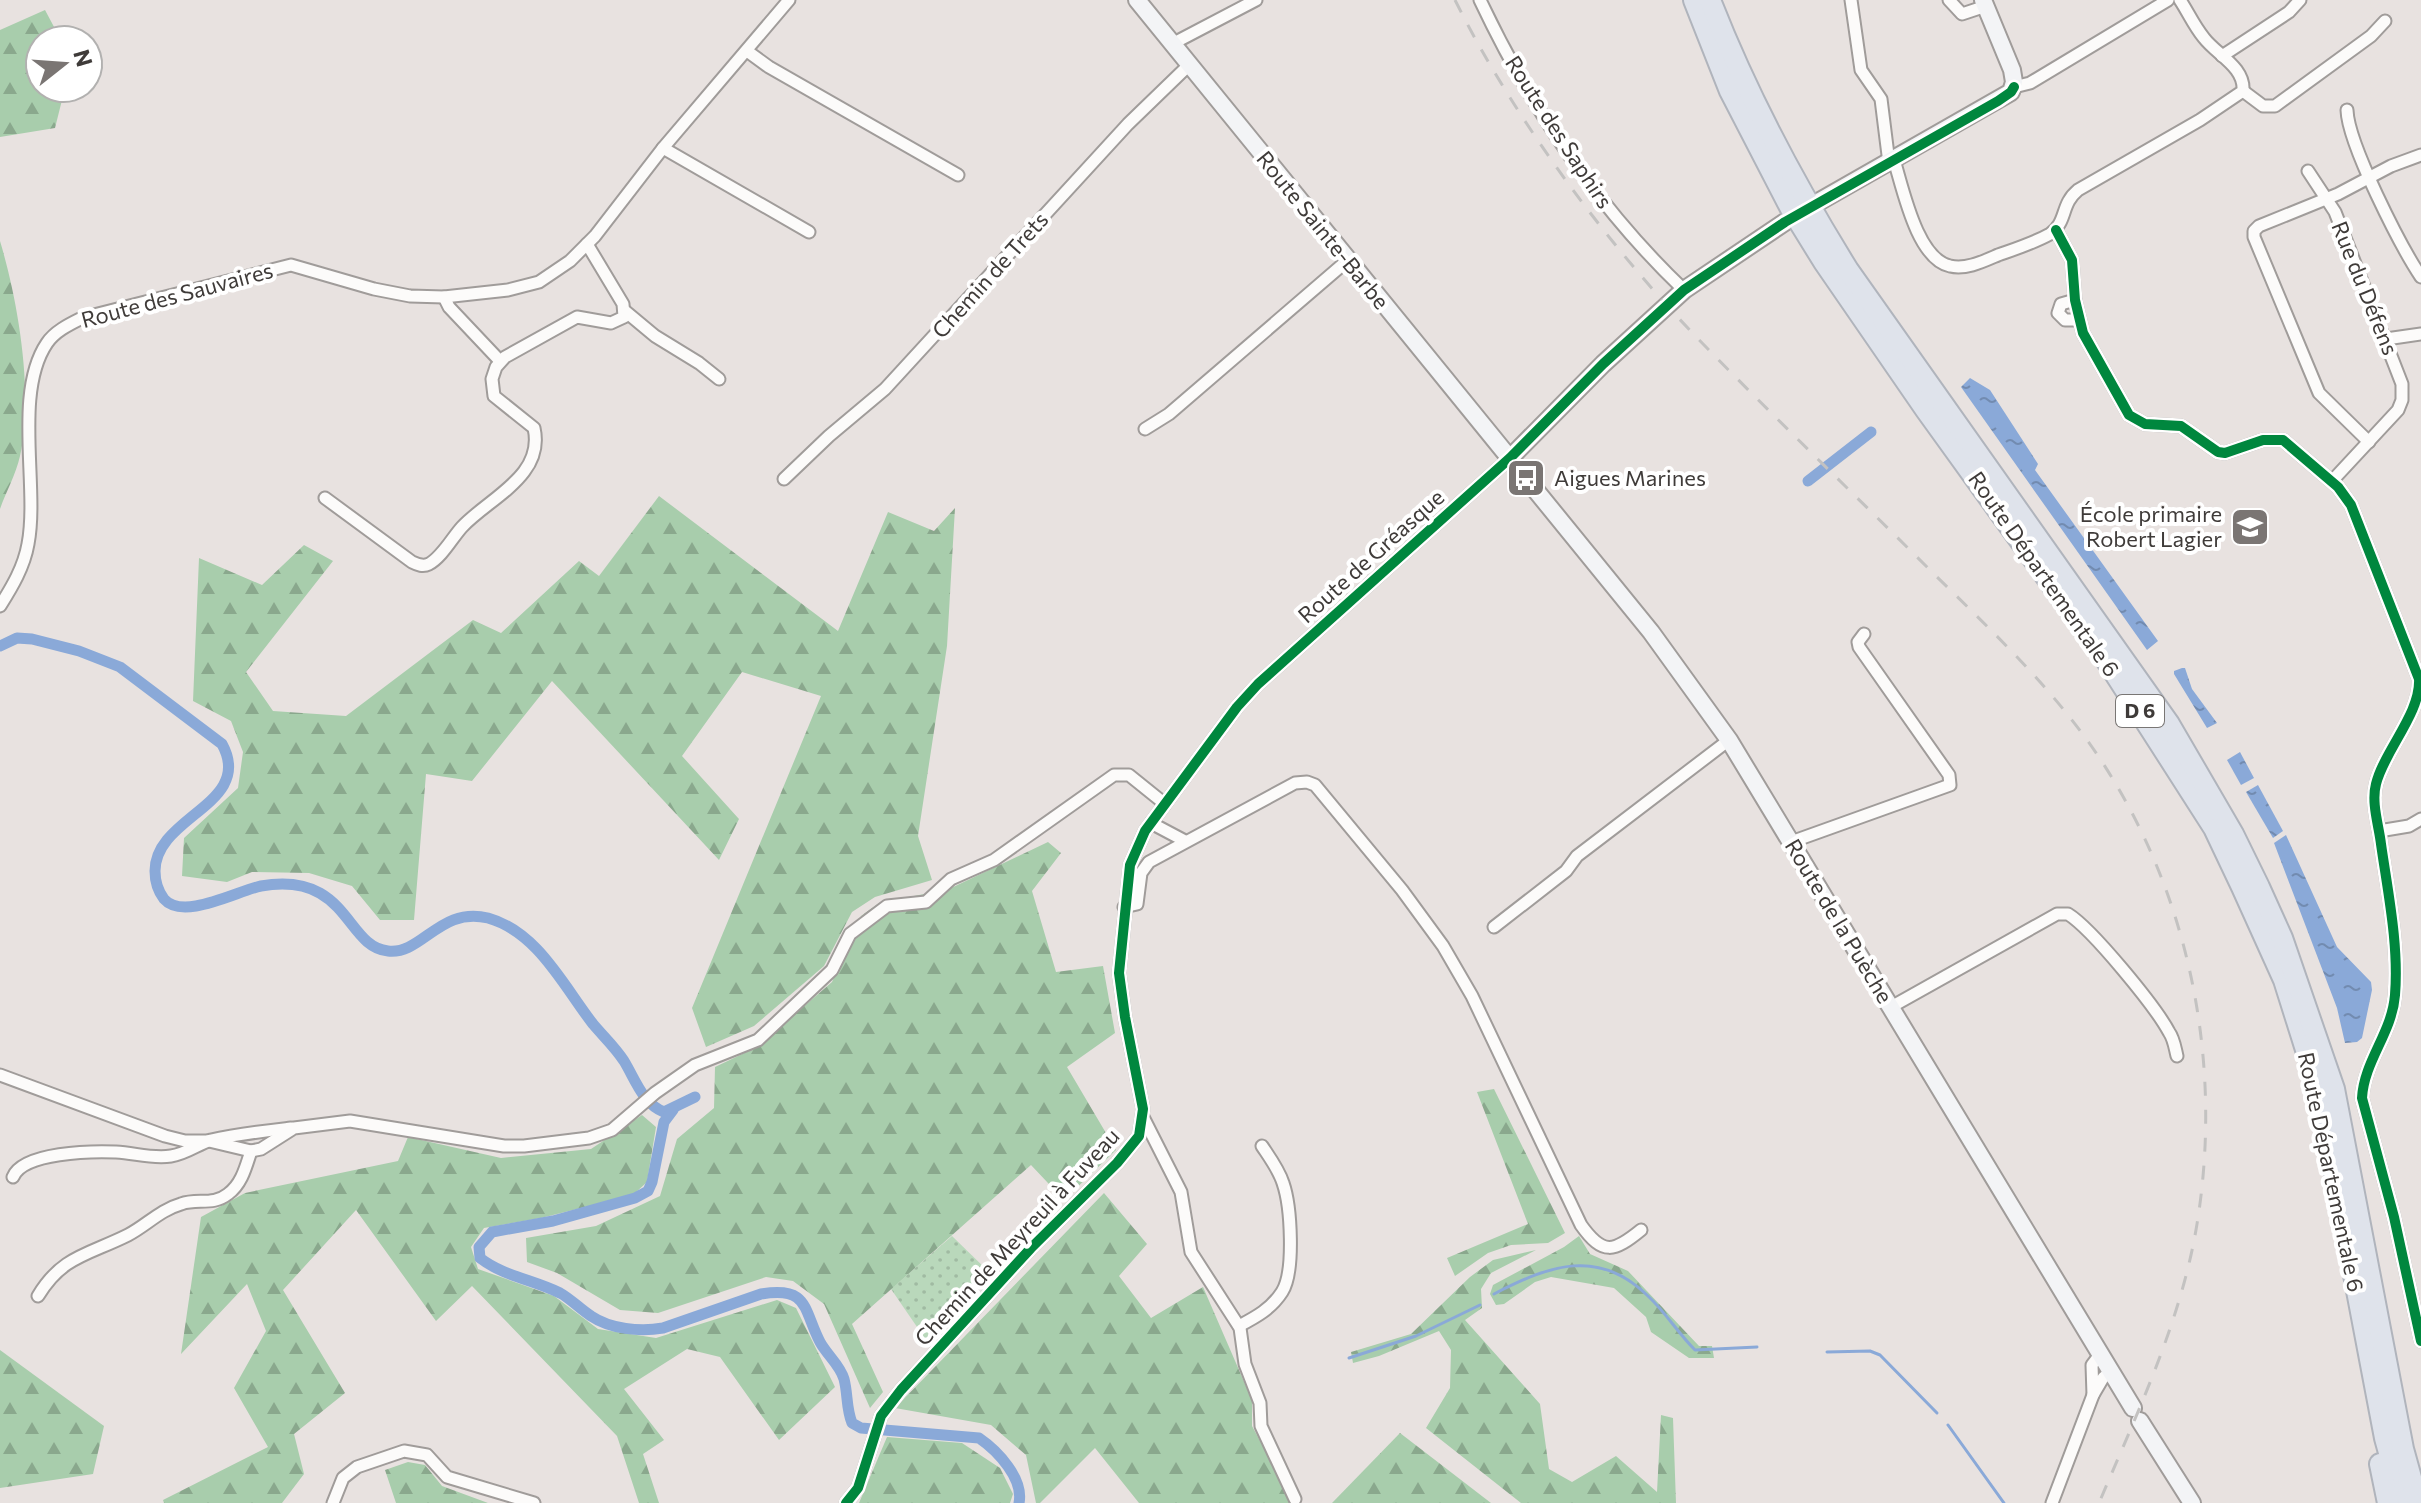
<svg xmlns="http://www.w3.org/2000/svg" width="2421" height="1503" viewBox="0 0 2421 1503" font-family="Commissioner,sans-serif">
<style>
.grass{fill:url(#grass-dots)}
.forest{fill:url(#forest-firs)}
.water{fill:url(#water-ripples)}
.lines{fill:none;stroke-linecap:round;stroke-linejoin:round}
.stream{stroke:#8aa9d8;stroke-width:3}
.canal{stroke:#8aa9d8;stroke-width:11}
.street-casing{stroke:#a09c9a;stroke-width:15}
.secondary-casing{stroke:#a09c9a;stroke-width:20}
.highway-casing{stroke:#b0b4bc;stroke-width:24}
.street{stroke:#fcfbfa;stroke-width:11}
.secondary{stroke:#f3f4f6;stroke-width:16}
.highway{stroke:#dfe3eb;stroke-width:20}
.rail{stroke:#c3c2c1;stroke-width:3;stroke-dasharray:14 14;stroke-linecap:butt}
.cycleway-casing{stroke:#fff;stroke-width:15}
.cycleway{stroke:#00873e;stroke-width:10}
.labels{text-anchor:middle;stroke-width:8;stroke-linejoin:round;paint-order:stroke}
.shield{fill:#fff;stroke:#797674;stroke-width:2}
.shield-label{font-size:20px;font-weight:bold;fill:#3f3b39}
.street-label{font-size:22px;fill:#3f3b39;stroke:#fff}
.poi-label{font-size:22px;fill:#3f3b39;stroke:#fff;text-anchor:start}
</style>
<defs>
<pattern id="grass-dots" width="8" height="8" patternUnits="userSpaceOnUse" patternTransform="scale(2)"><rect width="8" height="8" fill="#b9d8bb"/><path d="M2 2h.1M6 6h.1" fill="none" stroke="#a0baa2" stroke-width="1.8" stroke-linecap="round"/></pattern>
<pattern id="forest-firs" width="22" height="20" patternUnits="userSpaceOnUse" patternTransform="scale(2)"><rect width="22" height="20" fill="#a8cdac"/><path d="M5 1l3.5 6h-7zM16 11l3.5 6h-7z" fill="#8aa88d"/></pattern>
<pattern id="water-ripples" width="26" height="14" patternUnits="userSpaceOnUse" patternTransform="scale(2)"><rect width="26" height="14" fill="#8aa9d8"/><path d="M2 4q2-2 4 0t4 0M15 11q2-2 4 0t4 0" fill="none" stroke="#728bb0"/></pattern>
</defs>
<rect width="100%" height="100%" fill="#e8e2e0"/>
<!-- grass -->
<path class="grass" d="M952 1236 990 1273 928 1343 891 1289Z"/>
<!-- forest -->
<g class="forest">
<path d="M45 10 61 40H40V88H65L55 128 0 137V30Z"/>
<path d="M0 241C18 301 34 394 20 456 16 474 6 492 0 509Z"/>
<path d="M659 496 838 631 888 512 934 531 955 508 947 646 918 836 932 880 875 897 852 912 824 966 754 1026 706 1047 692 1008 821 696 742 672 682 756 739 819 719 860 552 681 472 781 426 774 414 920H380L352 886 309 873 252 872 227 882 182 876 184 838 238 788 243 752 231 721 193 701 199 558 262 585 304 545 333 561 246 672 273 711 346 716 473 620 501 633 579 561 599 576Z"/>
<path d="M1048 842 1061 853 1032 891 1056 972 1103 966 1115 1033 1067 1067 1116 1150 1064 1200 1031 1165 852 1324 883 1392 870 1408 824 1304 793 1281 766 1277 658 1313 620 1310 557 1273 527 1262 526 1238 596 1226 660 1196 677 1139 714 1108 715 1067 757 1047 832 982 861 916 879 903 949 889Z"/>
<path d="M1494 1089 1565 1233 1548 1243 1511 1245 1488 1253 1455 1276 1447 1258 1528 1224 1477 1092Z"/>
<path d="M642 1115 656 1127 647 1182 633 1195 541 1218 484 1228 471 1247 478 1269 554 1296 598 1329 656 1338 777 1300 796 1308 835 1387 779 1440 720 1357 687 1349 624 1389 664 1440 643 1454 659 1503H639L617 1436 472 1286 436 1321 356 1210 283 1290 345 1393 294 1434 304 1474 282 1503H164L163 1500 268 1447 234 1388 266 1331 247 1284 181 1354 201 1217 245 1193 398 1161 408 1137 501 1158 591 1149Z"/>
<path d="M1104 1193 1147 1244 1119 1276 1151 1318 1203 1287 1252 1400V1426L1294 1503H1139L1095 1448 1040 1503H1036L1026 1455 991 1425 895 1408Z"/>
<path d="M1579 1236 1590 1254 1628 1271 1699 1346H1712L1714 1358H1689L1651 1332 1646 1317 1614 1288 1551 1277 1535 1282 1504 1304 1496 1305 1490 1294 1493 1285 1564 1247Z"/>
<path d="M1536 1250 1491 1273 1481 1289 1482 1308 1465 1320 1540 1404 1549 1469 1572 1482 1616 1456 1657 1492 1661 1415 1673 1418 1676 1503H1521L1426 1428 1450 1388 1451 1350 1439 1331 1379 1356 1353 1363 1351 1352 1411 1334 1470 1277 1493 1260Z"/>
<path d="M0 1350 104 1426 93 1474 0 1488Z"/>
<path d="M1400 1433 1491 1503H1332Z"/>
<path d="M887 1437 962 1443 1000 1468 1013 1494 1010 1503H859Z"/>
<path d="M408 1462 425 1465 442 1486 488 1503H396L385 1470Z"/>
</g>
<!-- water -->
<g class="water">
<path d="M1970 378 1990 390 2038 464 2035 470 2158 641 2147 650 1961 387Z"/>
<path d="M2182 668H2185L2192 689 2217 723 2207 728 2174 674V671Z"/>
<path d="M2240 752 2254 778 2241 785 2227 760Z"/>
<path d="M2258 785 2283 831 2273 838 2246 792Z"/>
<path d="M2286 835 2337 947 2371 982 2372 990 2362 1038 2357 1042 2345 1043 2337 1008 2274 843Z"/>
</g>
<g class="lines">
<!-- stream -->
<g class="stream">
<path d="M1494 1294C1550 1265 1599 1247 1649 1297 1666 1313 1678 1333 1695 1350L1757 1347"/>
<path d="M1827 1352 1870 1351 1880 1355 1937 1413"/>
<path d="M1349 1358 1416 1336 1480 1305"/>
<path d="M1948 1425 2004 1503"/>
</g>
<!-- canal -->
<g class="canal">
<path d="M1808 481 1871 432"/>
<path d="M0 646 17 638 32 639 79 651 120 667 222 744C255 804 155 816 155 871 155 881 158 891 164 899 183 921 237 891 261 886 349 871 345 947 388 951 422 955 440 906 488 918 538 932 564 987 593 1024 603 1036 615 1047 624 1061 635 1079 643 1104 664 1112L695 1097"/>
<path d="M673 1110 664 1122 652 1182 648 1191 635 1198 553 1221 492 1232 479 1247 480 1258C503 1276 534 1280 560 1293 571 1299 580 1309 591 1316 610 1329 640 1332 663 1328L761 1294C809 1286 803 1309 820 1342 827 1355 840 1365 844 1379 848 1394 846 1408 852 1423L861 1428 979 1438C998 1451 1024 1479 1019 1503"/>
</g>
<!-- street casing -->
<g class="street-casing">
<g id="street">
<path d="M1480 0C1531 108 1598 208 1684 290"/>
<path d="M1851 0 1861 70 1881 99 1889 163"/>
<path d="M1949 0 1962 14 1986 6"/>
<path d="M1172 44 1256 0"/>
<path d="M747 51 769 67 958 175"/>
<path d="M2222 56 2289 12 2300 0"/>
<path d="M2014 87 2030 83 2168 0"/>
<path d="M2243 91 2263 106H2275L2371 36 2385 21"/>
<path d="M2347 110C2348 144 2401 247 2421 277"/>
<path d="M663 148 809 232"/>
<path d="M1894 160C1903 189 1917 259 1950 266 1966 270 1984 261 1998 255 2015 249 2034 243 2050 234 2068 221 2060 205 2078 190L2200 120 2243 91C2245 67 2217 55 2204 38 2194 26 2188 12 2180 0"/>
<path d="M2308 171 2335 212 2402 384V400L2398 410 2332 481"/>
<path d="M2056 230 2072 260 2075 300 2083 333 2129 415 2145 424 2181 426 2218 452 2225 453 2263 440H2283L2338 487 2351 505 2419 679C2421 713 2384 751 2376 784 2371 803 2379 826 2381 844 2388 893 2399 946 2395 995 2392 1033 2364 1061 2362 1098L2394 1217 2421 1341"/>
<path d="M444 297 449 307 500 361"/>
<path d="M2075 300 2061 304 2058 313 2065 320H2079"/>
<path d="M625 311 655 336 699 363 719 379"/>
<path d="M2386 339 2421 334"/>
<path d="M1145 429 1169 414 1348 260"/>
<path d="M2369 442 2319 393 2254 237V231L2259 226 2338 194 2391 166 2421 155"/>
<path d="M784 479 829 436 885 389 1128 124 1189 65"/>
<path d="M325 498 412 562C418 565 423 567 429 564 442 557 452 538 462 527 489 498 545 476 534 428L494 396 492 379 496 367 505 357 577 317 611 323 624 317 623 304 587 244"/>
<path d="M0 606C12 587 24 567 28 544 39 487 13 393 47 343 55 331 70 324 82 318L291 265 374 289 410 296 444 297 508 290 539 282 570 261 595 236 663 148 789 0"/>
<path d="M1151 823 1185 841"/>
<path d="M2379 831 2409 826 2421 819"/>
<path d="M1791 842 1950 785 1949 775 1859 647 1858 642 1864 634"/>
<path d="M1124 907 1137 904 1141 873 1149 862 1295 783 1307 782 1315 785 1402 890 1443 946 1472 996 1581 1225C1603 1256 1614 1252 1641 1230"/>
<path d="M1494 927 1566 871 1577 856 1729 740"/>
<path d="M1891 1007 2057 914H2068C2092 929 2155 1006 2169 1032 2174 1039 2175 1048 2177 1056"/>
<path d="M0 1075 165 1136 185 1141H209L251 1151 261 1149 294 1128 350 1121 504 1146H524L589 1138 612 1130 655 1093 695 1065 758 1040 832 970 850 934 887 906 926 902 951 879 994 860 1114 775H1129L1165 804"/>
<path d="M1143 1117 1181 1192 1191 1252 1240 1328 1245 1364 1260 1403 1261 1426 1295 1499"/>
<path d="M13 1177C23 1152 92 1151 116 1152 135 1153 152 1159 171 1156 186 1154 198 1144 211 1140 237 1134 265 1131 291 1128"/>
<path d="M38 1296C62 1256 88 1255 128 1235 147 1225 160 1210 181 1204 197 1198 213 1206 228 1194 242 1184 246 1166 251 1151"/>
<path d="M1239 1326C1256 1317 1271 1309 1282 1292 1295 1272 1291 1206 1283 1183 1279 1170 1270 1158 1262 1146"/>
<path d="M2101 1353 2092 1365 2093 1395 2103 1378 2111 1371"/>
<path d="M333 1503 343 1478 357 1467 404 1451 427 1455 447 1477 534 1503"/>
<path d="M846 1503 858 1488 881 1416 901 1390 1031 1248 1117 1163 1139 1136 1143 1109 1125 1017 1119 973 1130 865 1145 831 1237 707 1258 684 1510 458"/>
<path d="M2052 1503 2093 1395"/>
</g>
</g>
<!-- secondary casing -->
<g class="secondary-casing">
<g id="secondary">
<path d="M1137 0 1651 632 1729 740 2133 1408"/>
<path d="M1820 201 2011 92 2014 82 2012 70 1983 0"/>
<path d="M1510 458 1603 364 1684 290 1785 222"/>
<path d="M2140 1421 2192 1503"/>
</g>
</g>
<!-- highway casing -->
<g class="highway-casing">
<g id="highway">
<path d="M1694 0 1730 91 1790 207 1824 262 1926 410 2107 661 2214 828 2242 887 2284 980 2319 1091 2385 1438 2403 1503"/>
<path d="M1710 0C1747 95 1794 183 1848 270L2169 724 2233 834 2259 887 2282 938 2334 1089 2403 1449 2418 1503"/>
<path d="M2380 1464 2388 1503"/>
</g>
</g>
<!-- street -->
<use href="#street" class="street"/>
<!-- secondary -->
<use href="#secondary" class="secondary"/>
<!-- highway -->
<use href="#highway" class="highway"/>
<!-- rail -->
<path class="rail" d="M1455 0C1515 121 1612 251 1706 347 1781 424 1859 499 1935 575 1990 629 2047 683 2092 747 2188 885 2224 1058 2197 1224 2181 1322 2137 1413 2099 1503"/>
<!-- cycleway casing -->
<g class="cycleway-casing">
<g id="cycleway">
<path d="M2056 230 2072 260 2075 300 2083 333 2129 415 2145 424 2181 426 2218 452 2225 453 2263 440H2283L2338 487 2351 505 2419 679C2421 713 2384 751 2376 784 2371 803 2379 826 2381 844 2388 893 2399 946 2395 995 2392 1033 2364 1061 2362 1098L2394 1217 2421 1341"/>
<path d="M846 1503 858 1488 881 1416 901 1390 1031 1248 1117 1163 1139 1136 1143 1109 1125 1017 1119 973 1130 865 1145 831 1237 707 1258 684 1510 458 1603 364 1684 290 1785 222 1998 101 2011 92 2014 87"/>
</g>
</g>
<!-- cycleway -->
<use href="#cycleway" class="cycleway"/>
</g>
<!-- icons -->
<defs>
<g id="bus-square" transform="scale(2)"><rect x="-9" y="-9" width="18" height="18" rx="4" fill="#7a7573" stroke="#fff"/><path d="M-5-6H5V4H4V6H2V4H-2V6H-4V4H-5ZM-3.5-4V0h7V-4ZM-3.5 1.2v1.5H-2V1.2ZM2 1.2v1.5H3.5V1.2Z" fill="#fff"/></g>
<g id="school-square" transform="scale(2)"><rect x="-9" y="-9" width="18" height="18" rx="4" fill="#7a7573" stroke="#fff"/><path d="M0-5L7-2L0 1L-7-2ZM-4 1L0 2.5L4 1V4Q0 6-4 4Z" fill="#fff"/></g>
</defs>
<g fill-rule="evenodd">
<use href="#bus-square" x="1526" y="478"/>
<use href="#school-square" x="2250" y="527"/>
</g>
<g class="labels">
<!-- shield labels -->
<rect class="shield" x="2116" y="695" width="48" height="32" rx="6"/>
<g class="shield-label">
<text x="2140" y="718">D 6</text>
</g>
<!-- street labels -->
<g class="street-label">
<text transform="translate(1559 132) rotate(57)" y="8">Route des Saphirs</text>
<text transform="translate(1323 230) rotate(51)" y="8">Route Sainte-Barbe</text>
<text transform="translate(990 275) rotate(-48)" y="8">Chemin de Trets</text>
<text transform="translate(2365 288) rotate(68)" y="8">Rue du Défens</text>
<text transform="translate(177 295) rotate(-15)" y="8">Route des Sauvaires</text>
<text transform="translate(1371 556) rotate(-42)" y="8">Route de Gréasque</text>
<text transform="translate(2044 574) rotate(55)" y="8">Route Départementale 6</text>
<text transform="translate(1839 921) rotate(59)" y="8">Route de la Puèche</text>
<text transform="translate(2331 1172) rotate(78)" y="8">Route Départementale 6</text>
<text transform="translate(1017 1237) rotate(-47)" y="8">Chemin de Meyreuil à Fuveau</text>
</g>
<!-- poi labels -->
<g class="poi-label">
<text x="1554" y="486">Aigues Marines</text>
<text x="2222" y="522" text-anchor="end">École primaire<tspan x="2222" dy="25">Robert Lagier</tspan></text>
</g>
</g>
<!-- north arrow -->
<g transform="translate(64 64) rotate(73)"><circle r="38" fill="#ffffff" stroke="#b2b1b0" stroke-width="2"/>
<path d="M0-6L14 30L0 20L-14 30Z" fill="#7a7573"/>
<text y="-12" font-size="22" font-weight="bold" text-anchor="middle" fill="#3f3b39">N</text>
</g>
</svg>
